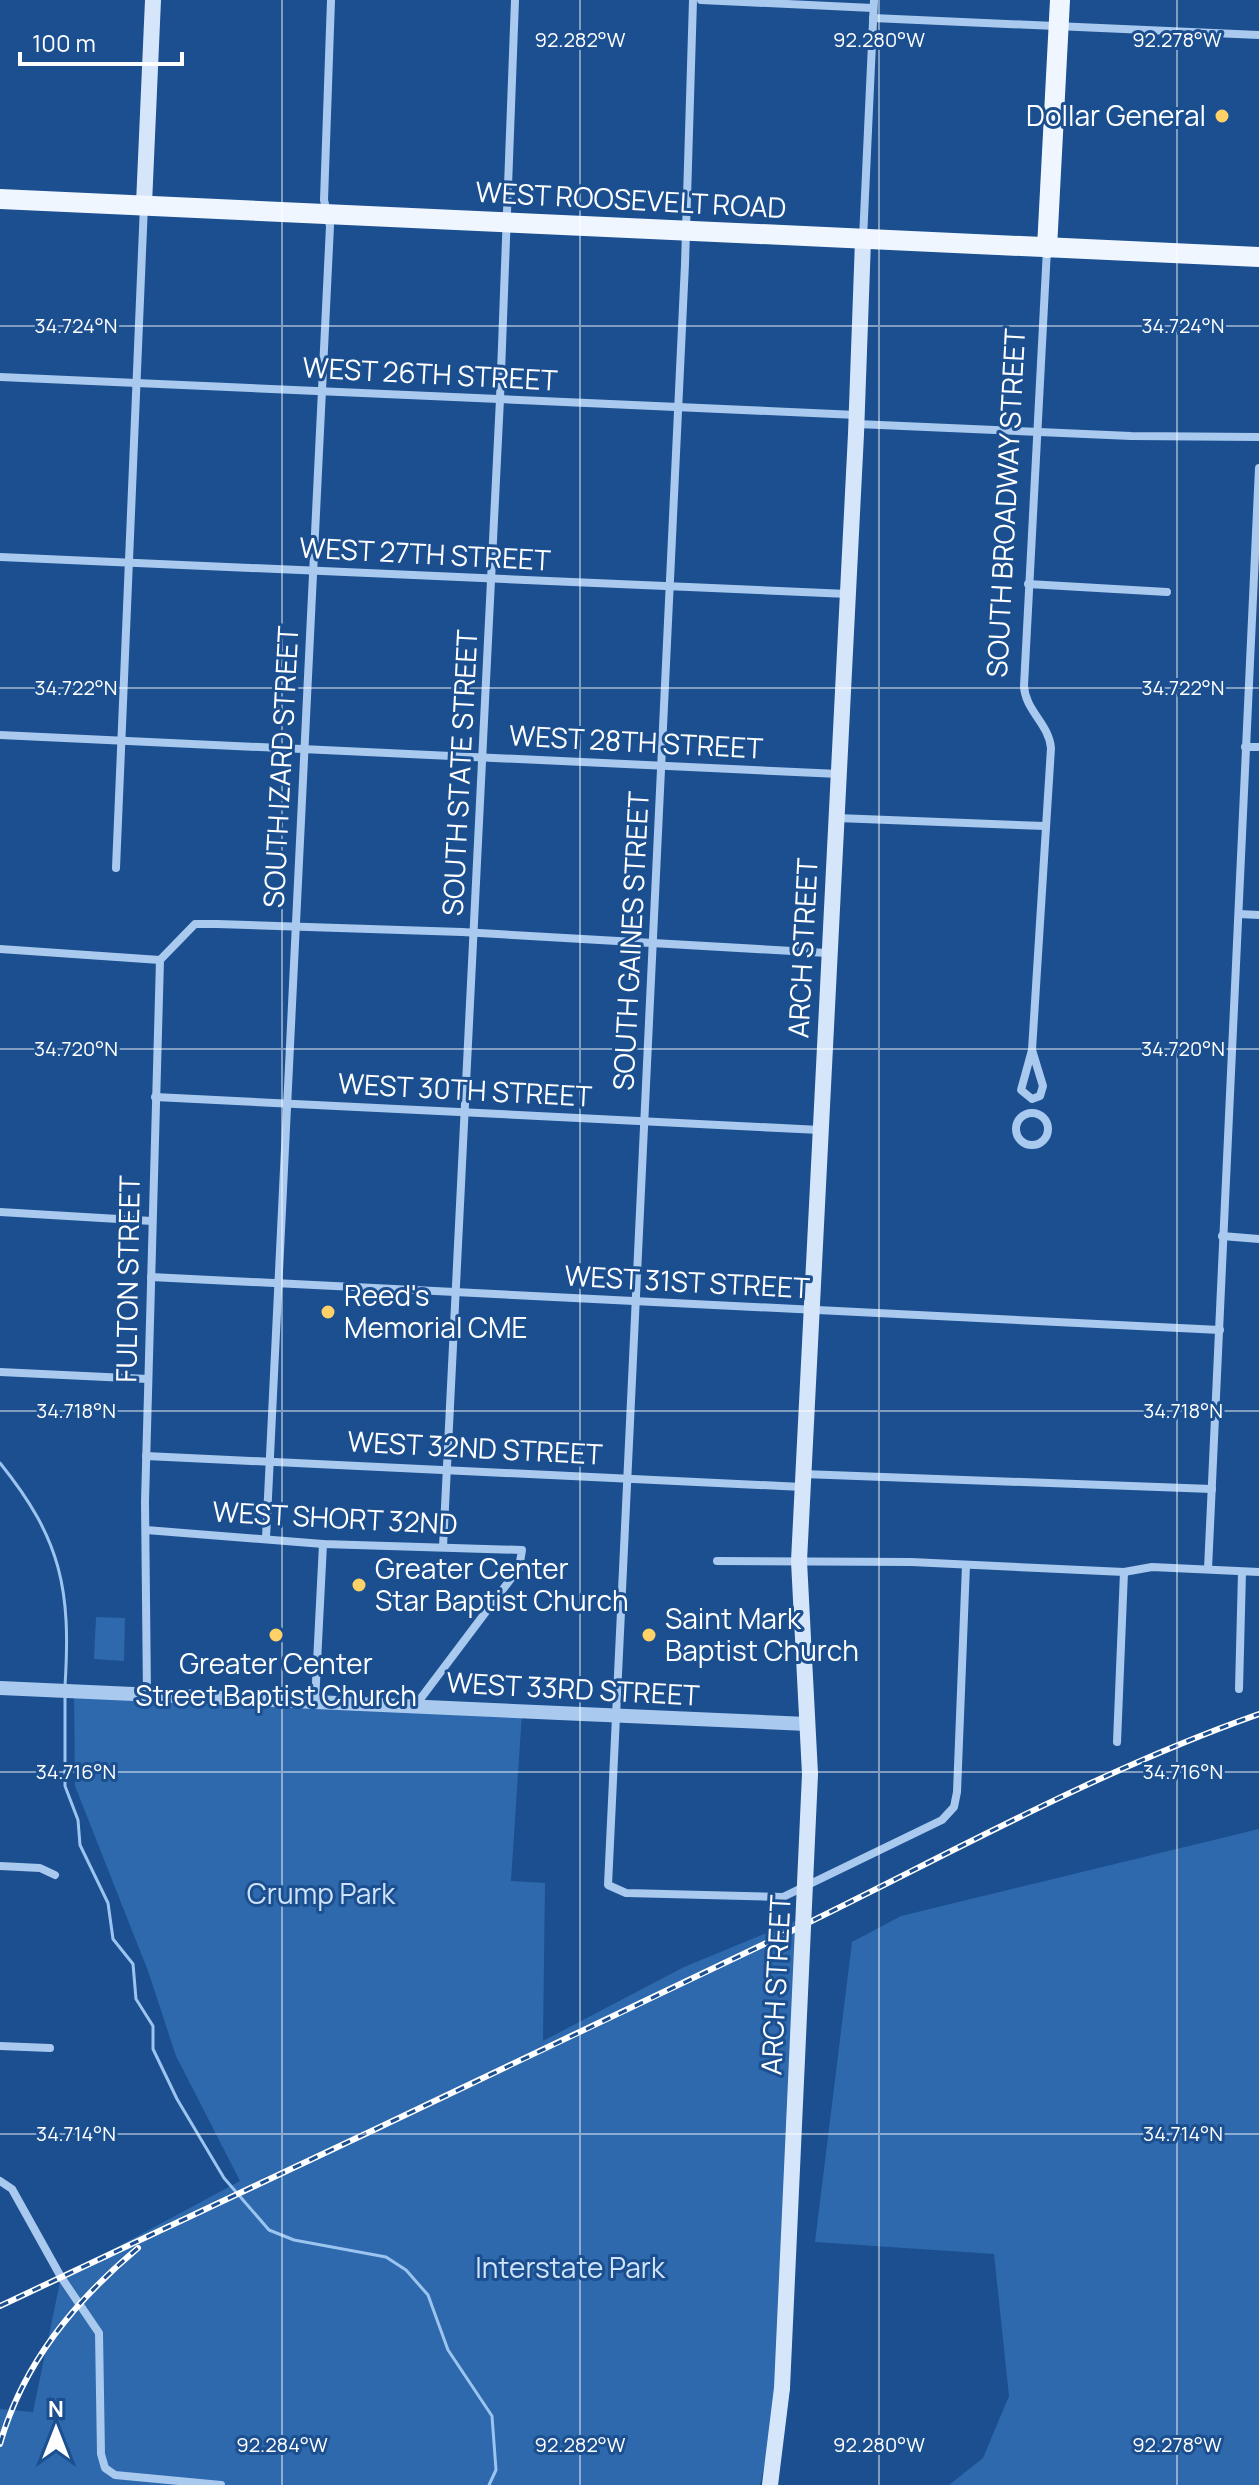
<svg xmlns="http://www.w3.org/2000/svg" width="1259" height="2485" viewBox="0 0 1259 2485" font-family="Manrope,sans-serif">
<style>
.green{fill:#2e69ad}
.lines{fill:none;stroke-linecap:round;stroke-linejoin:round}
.stream{stroke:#9cc4f0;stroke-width:3}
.minor{stroke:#a9c9ee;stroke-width:8}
.tertiary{stroke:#a9c9ee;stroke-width:14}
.secondary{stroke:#d6e6fa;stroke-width:16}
.primary{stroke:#f0f6ff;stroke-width:20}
.rail-casing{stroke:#fff;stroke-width:6}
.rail{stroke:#1b4f8f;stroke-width:3;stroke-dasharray:9;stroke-linecap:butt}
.secondary-bridge{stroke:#d6e6fa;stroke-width:16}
.ticks{fill:none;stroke:#fff;stroke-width:2;stroke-opacity:0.45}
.poi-dot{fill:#ffd166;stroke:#1b4f8f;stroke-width:3}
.labels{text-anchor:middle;stroke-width:6;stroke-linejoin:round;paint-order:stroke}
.poi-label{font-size:28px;fill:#fff;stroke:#1b4f8f;text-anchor:start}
.street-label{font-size:28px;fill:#fff;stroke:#1b4f8f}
.park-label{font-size:28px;fill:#cfe3fa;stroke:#1b4f8f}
.ticks-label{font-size:20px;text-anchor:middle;fill:#fff;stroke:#1b4f8f;stroke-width:6;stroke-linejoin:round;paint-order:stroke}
</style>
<rect width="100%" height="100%" fill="#1b4f8f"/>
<!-- green -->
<g class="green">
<path d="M96 1617 125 1618 124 1661 94 1659Z"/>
<path d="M74 1691 522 1713 511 1881 545 1883 543 2041 684 1967 805 1917 782 2388 760 2485H0V2409L33 2412 61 2277 240 2181 176 2056 148 1971 75 1786Z"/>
<path d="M1259 1829V2485H949L983 2458 1009 2396 994 2254 815 2242 852 1942 901 1916Z"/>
</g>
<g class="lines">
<!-- stream -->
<g class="stream">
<path d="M0 1463C62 1540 71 1590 65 1686"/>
<path d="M65 1697V1786L78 1820 80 1845 108 1903 113 1939 133 1964 136 1999 153 2026V2049L177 2099 224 2178 269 2230 294 2240 386 2257 406 2270 428 2295 448 2350 492 2416 496 2470 489 2485"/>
</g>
<!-- minor -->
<g class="minor">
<path d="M693 0 685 264 608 1885 626 1893 783 1897 942 1820 954 1807 957 1792 966 1565"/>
<path d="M701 0 873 8"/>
<path d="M873 18 1259 35"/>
<path d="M863 239 874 0"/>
<path d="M0 377 857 415"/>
<path d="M857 424 1131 436 1259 437"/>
<path d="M0 557 848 594"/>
<path d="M1028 584 1167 592"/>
<path d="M0 735 839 774"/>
<path d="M1245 747H1259"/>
<path d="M837 818 1045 826"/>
<path d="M116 868 144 205"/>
<path d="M1239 914 1259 915"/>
<path d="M0 949 160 960 195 924H217L462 932 827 953"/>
<path d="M1032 1050 1051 748C1049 724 1025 710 1024 686L1047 249"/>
<path d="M1032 1050 1043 1086 1040 1096 1032 1099 1021 1090Z"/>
<path d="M155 1097 820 1130"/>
<circle cx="1032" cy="1129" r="16"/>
<path d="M0 1212 152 1221"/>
<path d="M1222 1236 1259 1239"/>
<path d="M151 1277 1220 1330"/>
<path d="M0 1372 148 1379"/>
<path d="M146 1456 802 1487"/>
<path d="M803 1474 1212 1489"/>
<path d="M146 1530 323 1544 522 1550 519 1568 415 1706"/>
<path d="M266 1538 330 226 324 200 331 0"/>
<path d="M443 1547 500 399 515 0"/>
<path d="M717 1561 911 1562 1124 1572 1152 1567 1259 1572"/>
<path d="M1208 1569 1259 468"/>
<path d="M1239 1689 1242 1572"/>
<path d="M147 1695 145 1502 160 960"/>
<path d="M315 1702 323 1544"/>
<path d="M1117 1742 1124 1572"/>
<path d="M0 1866 40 1868 55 1875"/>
<path d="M0 2046 50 2048"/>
<path d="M0 2181 12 2189 61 2277 99 2333 101 2454 105 2468 115 2475 221 2485"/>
</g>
<!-- tertiary -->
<path class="tertiary" d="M0 1688 807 1724"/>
<!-- secondary -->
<g class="secondary">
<path d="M144 204 153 0"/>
<path d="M810 1774 799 1561 856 434 863 240"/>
<path d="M770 2485 782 2388"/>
</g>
<!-- primary -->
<g class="primary">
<path d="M0 199 1259 257"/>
<path d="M1047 248 1060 0"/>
</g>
<!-- rail casing -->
<g class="rail-casing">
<g id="rail">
<path d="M0 2306C259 2184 519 2062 777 1938 937 1861 1091 1773 1259 1714"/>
<path d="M0 2444C23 2363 75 2301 138 2248"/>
</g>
</g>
<!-- rail -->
<use href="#rail" class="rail"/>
<!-- secondary-bridge -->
<path class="secondary-bridge" d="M782 2388 810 1774"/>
</g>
<!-- ticks -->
<path class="ticks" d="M282 0V2485M580 0V2485M879 0V2485M1177 0V2485M0 326H1259M0 688H1259M0 1049H1259M0 1411H1259M0 1772H1259M0 2134H1259"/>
<!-- markers -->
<g class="poi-dot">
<circle cx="1222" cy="116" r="8"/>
<circle cx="328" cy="1312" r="8"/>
<circle cx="359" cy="1585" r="8"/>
<circle cx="276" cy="1635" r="8"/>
<circle cx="649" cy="1635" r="8"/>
</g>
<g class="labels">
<!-- poi labels -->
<g class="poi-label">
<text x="1206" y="126" text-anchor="end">Dollar General</text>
<text x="344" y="1306">Reed's<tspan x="344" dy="32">Memorial CME</tspan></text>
<text x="375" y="1579">Greater Center<tspan x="375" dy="32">Star Baptist Church</tspan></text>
<text x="665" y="1629">Saint Mark<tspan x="665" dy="32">Baptist Church</tspan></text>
<text x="276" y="1674" text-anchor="middle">Greater Center<tspan x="276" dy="32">Street Baptist Church</tspan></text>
</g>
<!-- street labels -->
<g class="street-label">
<text transform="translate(631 200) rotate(3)" y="10">WEST ROOSEVELT ROAD</text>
<text transform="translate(430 374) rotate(3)" y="10">WEST 26TH STREET</text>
<text transform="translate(1006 503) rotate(-87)" y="10">SOUTH BROADWAY STREET</text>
<text transform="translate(425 554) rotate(3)" y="10">WEST 27TH STREET</text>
<text transform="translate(636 742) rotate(3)" y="10">WEST 28TH STREET</text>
<text transform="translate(281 767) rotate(-87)" y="10">SOUTH IZARD STREET</text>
<text transform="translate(460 773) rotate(-87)" y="10">SOUTH STATE STREET</text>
<text transform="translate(631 941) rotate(-87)" y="10">SOUTH GAINES STREET</text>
<text transform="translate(803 948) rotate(-87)" y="10">ARCH STREET</text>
<text transform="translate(465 1090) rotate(3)" y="10">WEST 30TH STREET</text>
<text transform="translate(128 1279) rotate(-89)" y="10">FULTON STREET</text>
<text transform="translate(687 1282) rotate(3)" y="10">WEST 31ST STREET</text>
<text transform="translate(475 1448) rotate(3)" y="10">WEST 32ND STREET</text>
<text transform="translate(335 1518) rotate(3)" y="10">WEST SHORT 32ND</text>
<text transform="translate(573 1689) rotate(3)" y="10">WEST 33RD STREET</text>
<text transform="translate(776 1985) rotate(-87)" y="10">ARCH STREET</text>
</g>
<!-- park labels -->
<g class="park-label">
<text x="321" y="1904">Crump Park</text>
<text x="570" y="2278">Interstate Park</text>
</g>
</g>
<g class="ticks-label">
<text x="580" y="47">92.282°W</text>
<text x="879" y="47">92.280°W</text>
<text x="1177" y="47">92.278°W</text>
<text x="76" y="333">34.724°N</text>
<text x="1183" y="333">34.724°N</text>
<text x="76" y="695">34.722°N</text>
<text x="1183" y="695">34.722°N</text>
<text x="76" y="1056">34.720°N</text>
<text x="1183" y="1056">34.720°N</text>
<text x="76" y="1418">34.718°N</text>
<text x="1183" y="1418">34.718°N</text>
<text x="76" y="1779">34.716°N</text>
<text x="1183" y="1779">34.716°N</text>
<text x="76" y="2141">34.714°N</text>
<text x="1183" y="2141">34.714°N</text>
<text x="282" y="2452">92.284°W</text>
<text x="580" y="2452">92.282°W</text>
<text x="879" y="2452">92.280°W</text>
<text x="1177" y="2452">92.278°W</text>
</g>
<!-- north arrow -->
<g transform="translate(56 2429)" stroke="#1b4f8f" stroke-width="6" paint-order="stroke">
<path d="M0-6L14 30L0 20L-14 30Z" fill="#ffffff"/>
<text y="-12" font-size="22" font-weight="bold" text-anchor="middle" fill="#ffffff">N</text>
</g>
<!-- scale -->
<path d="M20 52v12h162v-12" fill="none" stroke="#ffffff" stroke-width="4"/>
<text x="32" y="52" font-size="24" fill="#ffffff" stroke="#1b4f8f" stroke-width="6" paint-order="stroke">100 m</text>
</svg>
